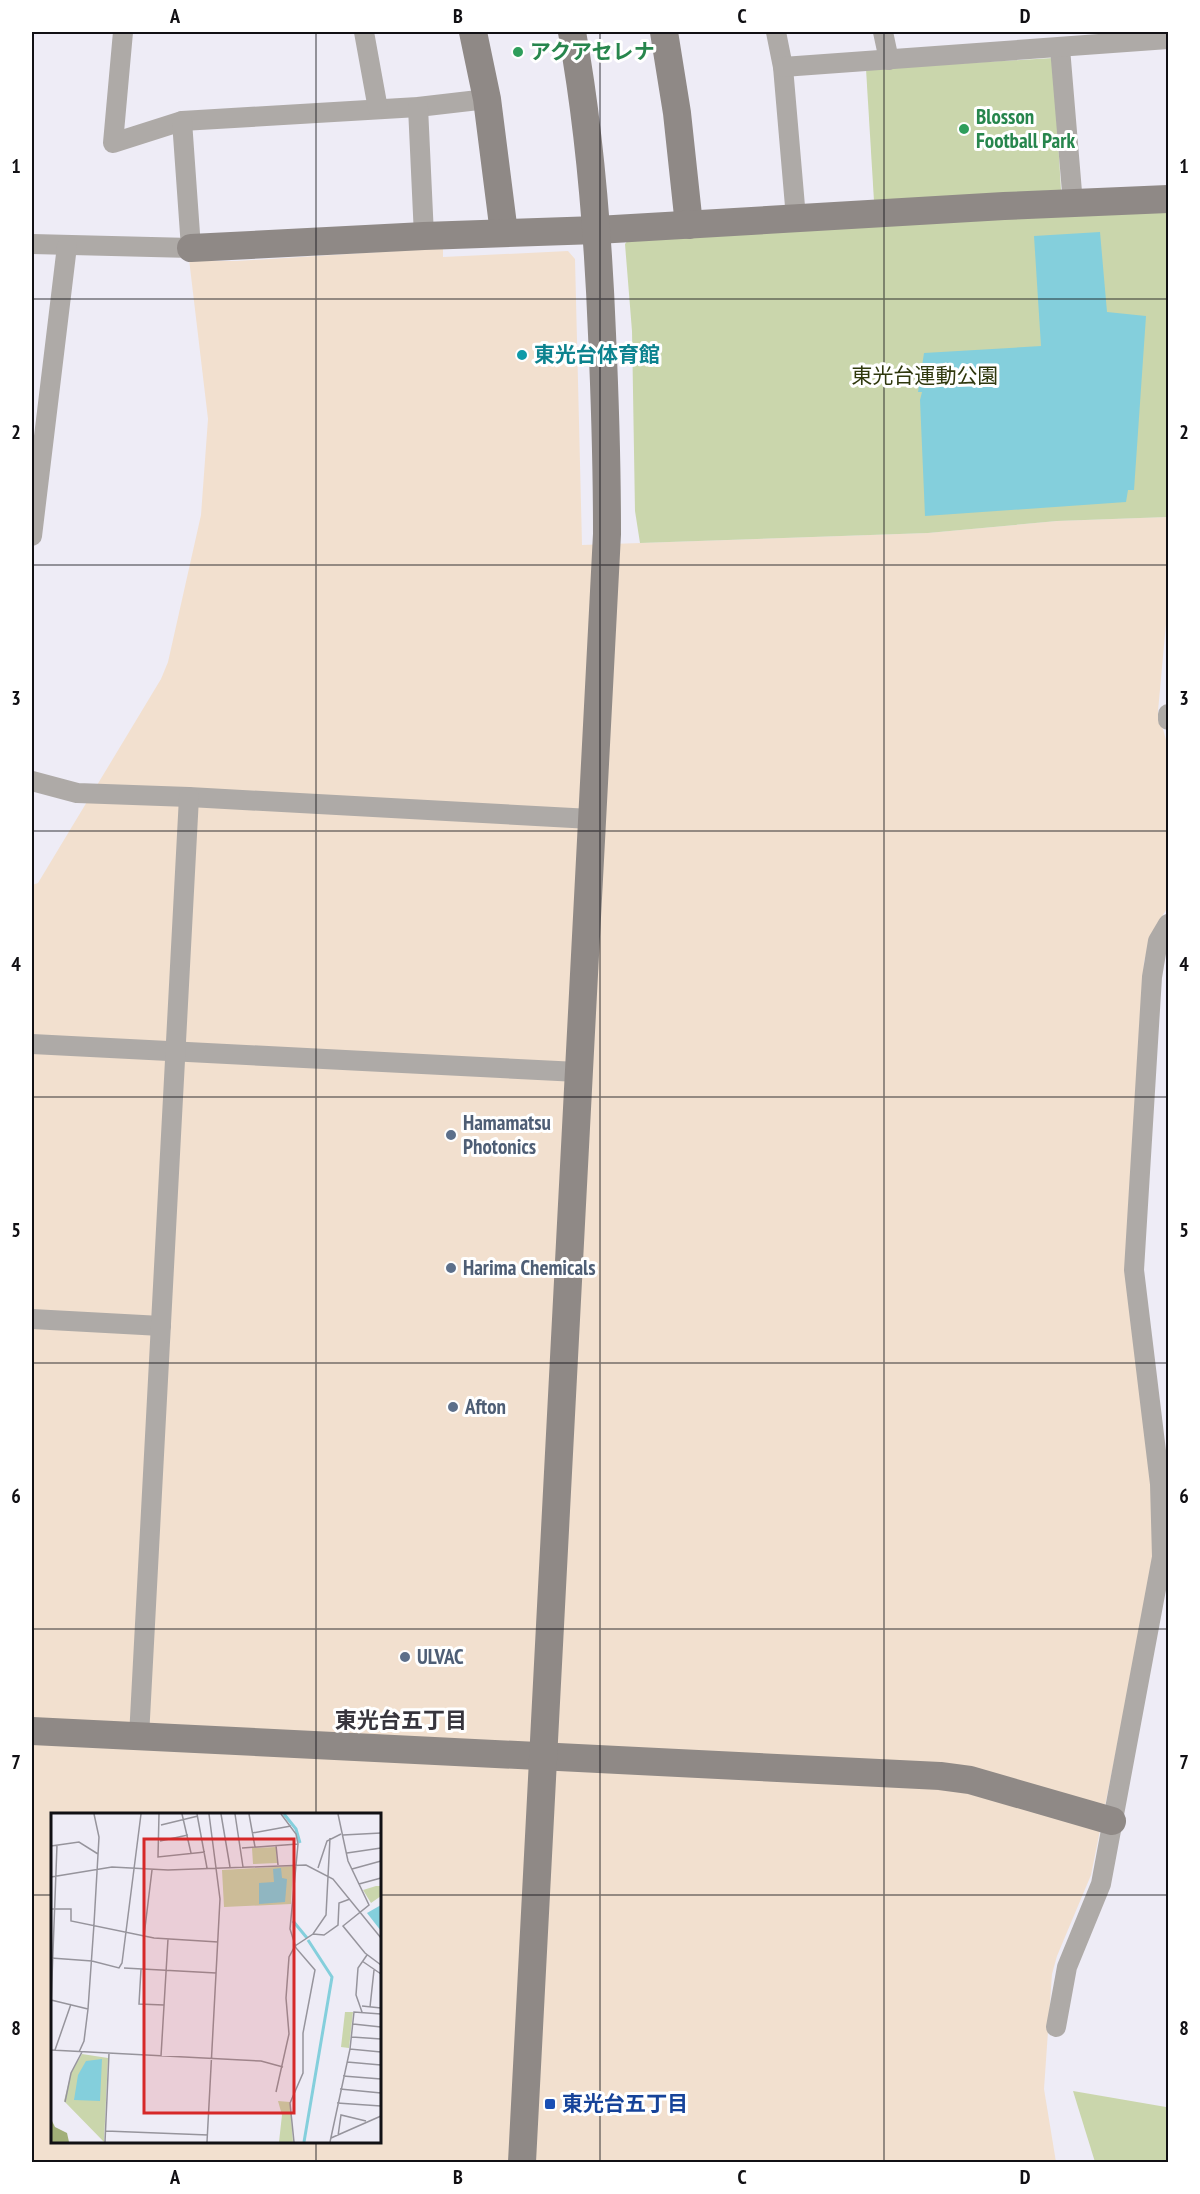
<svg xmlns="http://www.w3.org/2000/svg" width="1200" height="2194" viewBox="0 0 1200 2194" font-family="'PT Sans Narrow','Noto Sans JP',sans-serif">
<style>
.industrial{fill:#f2e0cf;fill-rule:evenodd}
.green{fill:#cad6ac}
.water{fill:#84cfdc}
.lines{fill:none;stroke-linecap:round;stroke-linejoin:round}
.street{stroke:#aeaaa7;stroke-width:20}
.secondary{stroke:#8f8986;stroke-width:28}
.grid{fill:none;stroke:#111014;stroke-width:1.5;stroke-opacity:0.55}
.leisure-dot{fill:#2e9e5b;stroke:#fff;stroke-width:2}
.culture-dot{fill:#0f9aa8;stroke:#fff;stroke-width:2}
.service-dot{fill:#5c6f8a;stroke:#fff;stroke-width:2}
.transit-dot{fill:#1a4fb4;stroke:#fff;stroke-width:2}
.labels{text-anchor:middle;stroke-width:6;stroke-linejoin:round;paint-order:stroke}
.leisure-label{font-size:21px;font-weight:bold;fill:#27864d;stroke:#fff;text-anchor:start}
.culture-label{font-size:21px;font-weight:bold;fill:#0d838f;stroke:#fff;text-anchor:start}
.park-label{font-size:21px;fill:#2f380d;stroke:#fff}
.service-label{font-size:21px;font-weight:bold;fill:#4e5e75;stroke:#fff;text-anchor:start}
.transit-label{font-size:21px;font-weight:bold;fill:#164399;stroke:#fff;text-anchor:start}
.neighbourhood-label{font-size:22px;font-weight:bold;fill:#37353d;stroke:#fff}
.inset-river{fill:none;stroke:#84cfdc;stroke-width:3}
.inset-road{fill:none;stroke:#96949c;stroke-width:1.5}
.view{fill:#d62828;fill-opacity:0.15;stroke:#d62828;stroke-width:3}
.inset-edge{fill:none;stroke:#111014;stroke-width:3}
.neatline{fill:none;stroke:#111014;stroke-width:2}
.grid-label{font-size:20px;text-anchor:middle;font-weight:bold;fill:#111014}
</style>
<rect width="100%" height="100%" fill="#eeecf6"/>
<!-- industrial -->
<path class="industrial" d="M443 248V257L568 251 575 259 582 545 928 533 1057 521 1168 517V602L1158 711 1168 747V907L1161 918 1150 940 1144 962 1127 1250 1152 1493 1154 1547 1142 1623 1091 1875 1057 1956 1052 1974 1044 2089 1056 2162H32V885L38 883 161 679 168 662 201 515 208 419 189 259 195 261H237ZM52 1814H380V2142H52Z"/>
<!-- green -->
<g class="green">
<path d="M1053 58 1061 190 874 201 866 69Z"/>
<path d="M1168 204V517L1057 521 928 533 640 543 635 511 632 331 625 244 629 239Z"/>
<path d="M1073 2091 1166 2107 1168 2127V2162H1095Z"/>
</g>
<!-- water -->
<path class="water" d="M1100 232 1107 312 1146 316 1134 490H1128L1126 502 925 516 920 400 922 392H918L924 353 1041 346 1034 236Z"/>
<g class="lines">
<!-- street -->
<g class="street">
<path d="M123 32 113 143 182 121 418 107 487 99"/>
<path d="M364 32 378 109"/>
<path d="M776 32 783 67 796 218"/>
<path d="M883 32 889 60"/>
<path d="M1060 48 1073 204"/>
<path d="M783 67 1168 39"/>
<path d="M418 107 424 236"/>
<path d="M32 244 191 248 182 121"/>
<path d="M32 536 67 246"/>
<path d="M1168 714V720"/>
<path d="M32 781 77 793 189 797 591 819"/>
<path d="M32 1044 578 1072"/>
<path d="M32 1319 161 1326"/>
<path d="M139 1737 189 797"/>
<path d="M1056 2027 1067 1967 1101 1884 1162 1557 1160 1484 1134 1270 1152 977 1158 941 1168 924"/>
</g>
<!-- secondary -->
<g class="secondary">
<path d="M473 32 487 99 504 233"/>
<path d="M664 32 677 113 689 225"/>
<path d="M191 248 424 236 597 230 1004 206 1168 199"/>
<path d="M32 1731 940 1776 970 1780 1112 1821"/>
<path d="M522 2162 607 534C607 468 605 401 602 334 598 233 590 131 572 32"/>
</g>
</g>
<!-- grid -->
<path class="grid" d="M316 32V1814M600 32V2162M884 32V2162M32 299H1168M32 565H1168M32 831H1168M32 1097H1168M32 1363H1168M32 1629H1168M32 1895H52M380 1895H1168M316 2142V2162"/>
<!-- markers -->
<g class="leisure-dot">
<circle cx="518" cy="52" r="6"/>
<circle cx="964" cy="129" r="6"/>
</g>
<circle class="culture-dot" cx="522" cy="355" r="6"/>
<g class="service-dot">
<circle cx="451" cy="1135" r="6"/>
<circle cx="451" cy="1268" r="6"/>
<circle cx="453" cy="1407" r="6"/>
<circle cx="405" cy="1657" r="6"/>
</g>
<rect class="transit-dot" x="544" y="2098" width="12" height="12" rx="3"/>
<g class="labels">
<!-- leisure labels -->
<g class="leisure-label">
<text x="530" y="59">アクアセレナ</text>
<text x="976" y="124">Blosson<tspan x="976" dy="24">Football Park</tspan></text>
</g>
<!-- culture labels -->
<g class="culture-label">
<text x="534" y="362">東光台体育館</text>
</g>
<!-- park labels -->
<g class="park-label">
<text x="925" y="383">東光台運動公園</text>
</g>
<!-- service labels -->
<g class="service-label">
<text x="463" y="1130">Hamamatsu<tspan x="463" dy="24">Photonics</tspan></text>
<text x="463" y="1275">Harima Chemicals</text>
<text x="465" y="1414">Afton</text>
<text x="417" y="1664">ULVAC</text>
</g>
<!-- transit labels -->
<g class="transit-label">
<text x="562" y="2111">東光台五丁目</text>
</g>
<!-- neighbourhood labels -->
<g class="neighbourhood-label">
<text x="401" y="1728">東光台五丁目</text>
</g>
</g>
<!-- overview -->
<g transform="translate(51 1813)">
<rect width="330" height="330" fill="#eeecf6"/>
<path d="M225 34 226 50 202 51 201 35ZM242 53 240 91 173 94 171 57ZM325 73H330V83L320 90 312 77ZM294 199H302L298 235 290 234ZM31 241 57 245 53 329 13 288 20 260ZM227 288 239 289 242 329H228L231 302Z" fill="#cad6ac"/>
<path d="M0 306 4 314 16 320 18 329H0Z" fill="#a1af78"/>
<path d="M230 55 231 65 236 66 234 89 208 91V70L223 69 222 56ZM330 92V118L316 100ZM51 246 49 288 23 287 27 262 35 248Z" fill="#84cfdc"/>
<path class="inset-river" d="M233 1 245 16 249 30M242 108 256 125M253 329 281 164 257 127"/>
<path class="inset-road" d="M108 1 107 44 154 39M131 1 140 40M146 1 156 55M170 1 179 54M184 1 192 54M198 1 204 34M230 1 245 21 247 31 239 116 245 135 264 157 252 220V260L239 290 243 329M287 1 297 48 318 92 292 113 314 140 330 152M110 12 147 3M201 20 240 13M292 22 330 20M109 28 137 22M225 32 227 52M0 33 28 29 47 41M191 35 247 31M296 40 330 35M267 55 276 28 290 21M301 56 330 48M0 64 61 54 117 57 255 52 282 66 330 125M308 71 330 65M0 96H20V108L103 125 167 129M262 121 273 122 287 112 288 90 299 86M93 123 101 57M0 145 41 148 68 155 71 150 90 1M311 148 330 161M73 155 165 160M90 156 88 191 113 192M0 187 37 196M0 192 6 32M311 193 330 195M319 194 323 157M311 199 305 182 307 155 316 142M302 211 330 214M301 224 330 226M299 236 303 199 330 201M0 237 210 248 232 254M4 237 20 191M28 239 33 228 37 196 43 111 48 24 43 1M110 243 117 126M296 249 330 252M292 263 330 266M289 276 330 280M225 279 238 221 235 185 238 144 244 133 262 121 275 102 279 25M14 289 20 260 31 239M286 290 330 293M55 318 157 322M287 323 290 302 315 308M280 325 330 303M54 329 58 240M156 329 169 86 158 1M279 329 299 236 330 239"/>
<path class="view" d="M93 26H243V300H93Z"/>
<rect width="330" height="330" class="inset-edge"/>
</g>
<!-- border -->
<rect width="1200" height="2194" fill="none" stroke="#ffffff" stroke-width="66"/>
<rect x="33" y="33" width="1134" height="2128" class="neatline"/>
<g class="grid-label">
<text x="175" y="23">A</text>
<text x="458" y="23">B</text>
<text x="742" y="23">C</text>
<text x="1025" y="23">D</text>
<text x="16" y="173">1</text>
<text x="1184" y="173">1</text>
<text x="16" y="439">2</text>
<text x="1184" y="439">2</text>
<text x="16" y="705">3</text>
<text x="1184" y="705">3</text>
<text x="16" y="971">4</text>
<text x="1184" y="971">4</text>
<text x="16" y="1237">5</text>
<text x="1184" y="1237">5</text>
<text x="16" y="1503">6</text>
<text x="1184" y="1503">6</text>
<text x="16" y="1769">7</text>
<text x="1184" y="1769">7</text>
<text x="16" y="2035">8</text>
<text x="1184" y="2035">8</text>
<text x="175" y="2184">A</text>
<text x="458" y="2184">B</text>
<text x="742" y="2184">C</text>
<text x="1025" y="2184">D</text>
</g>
</svg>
